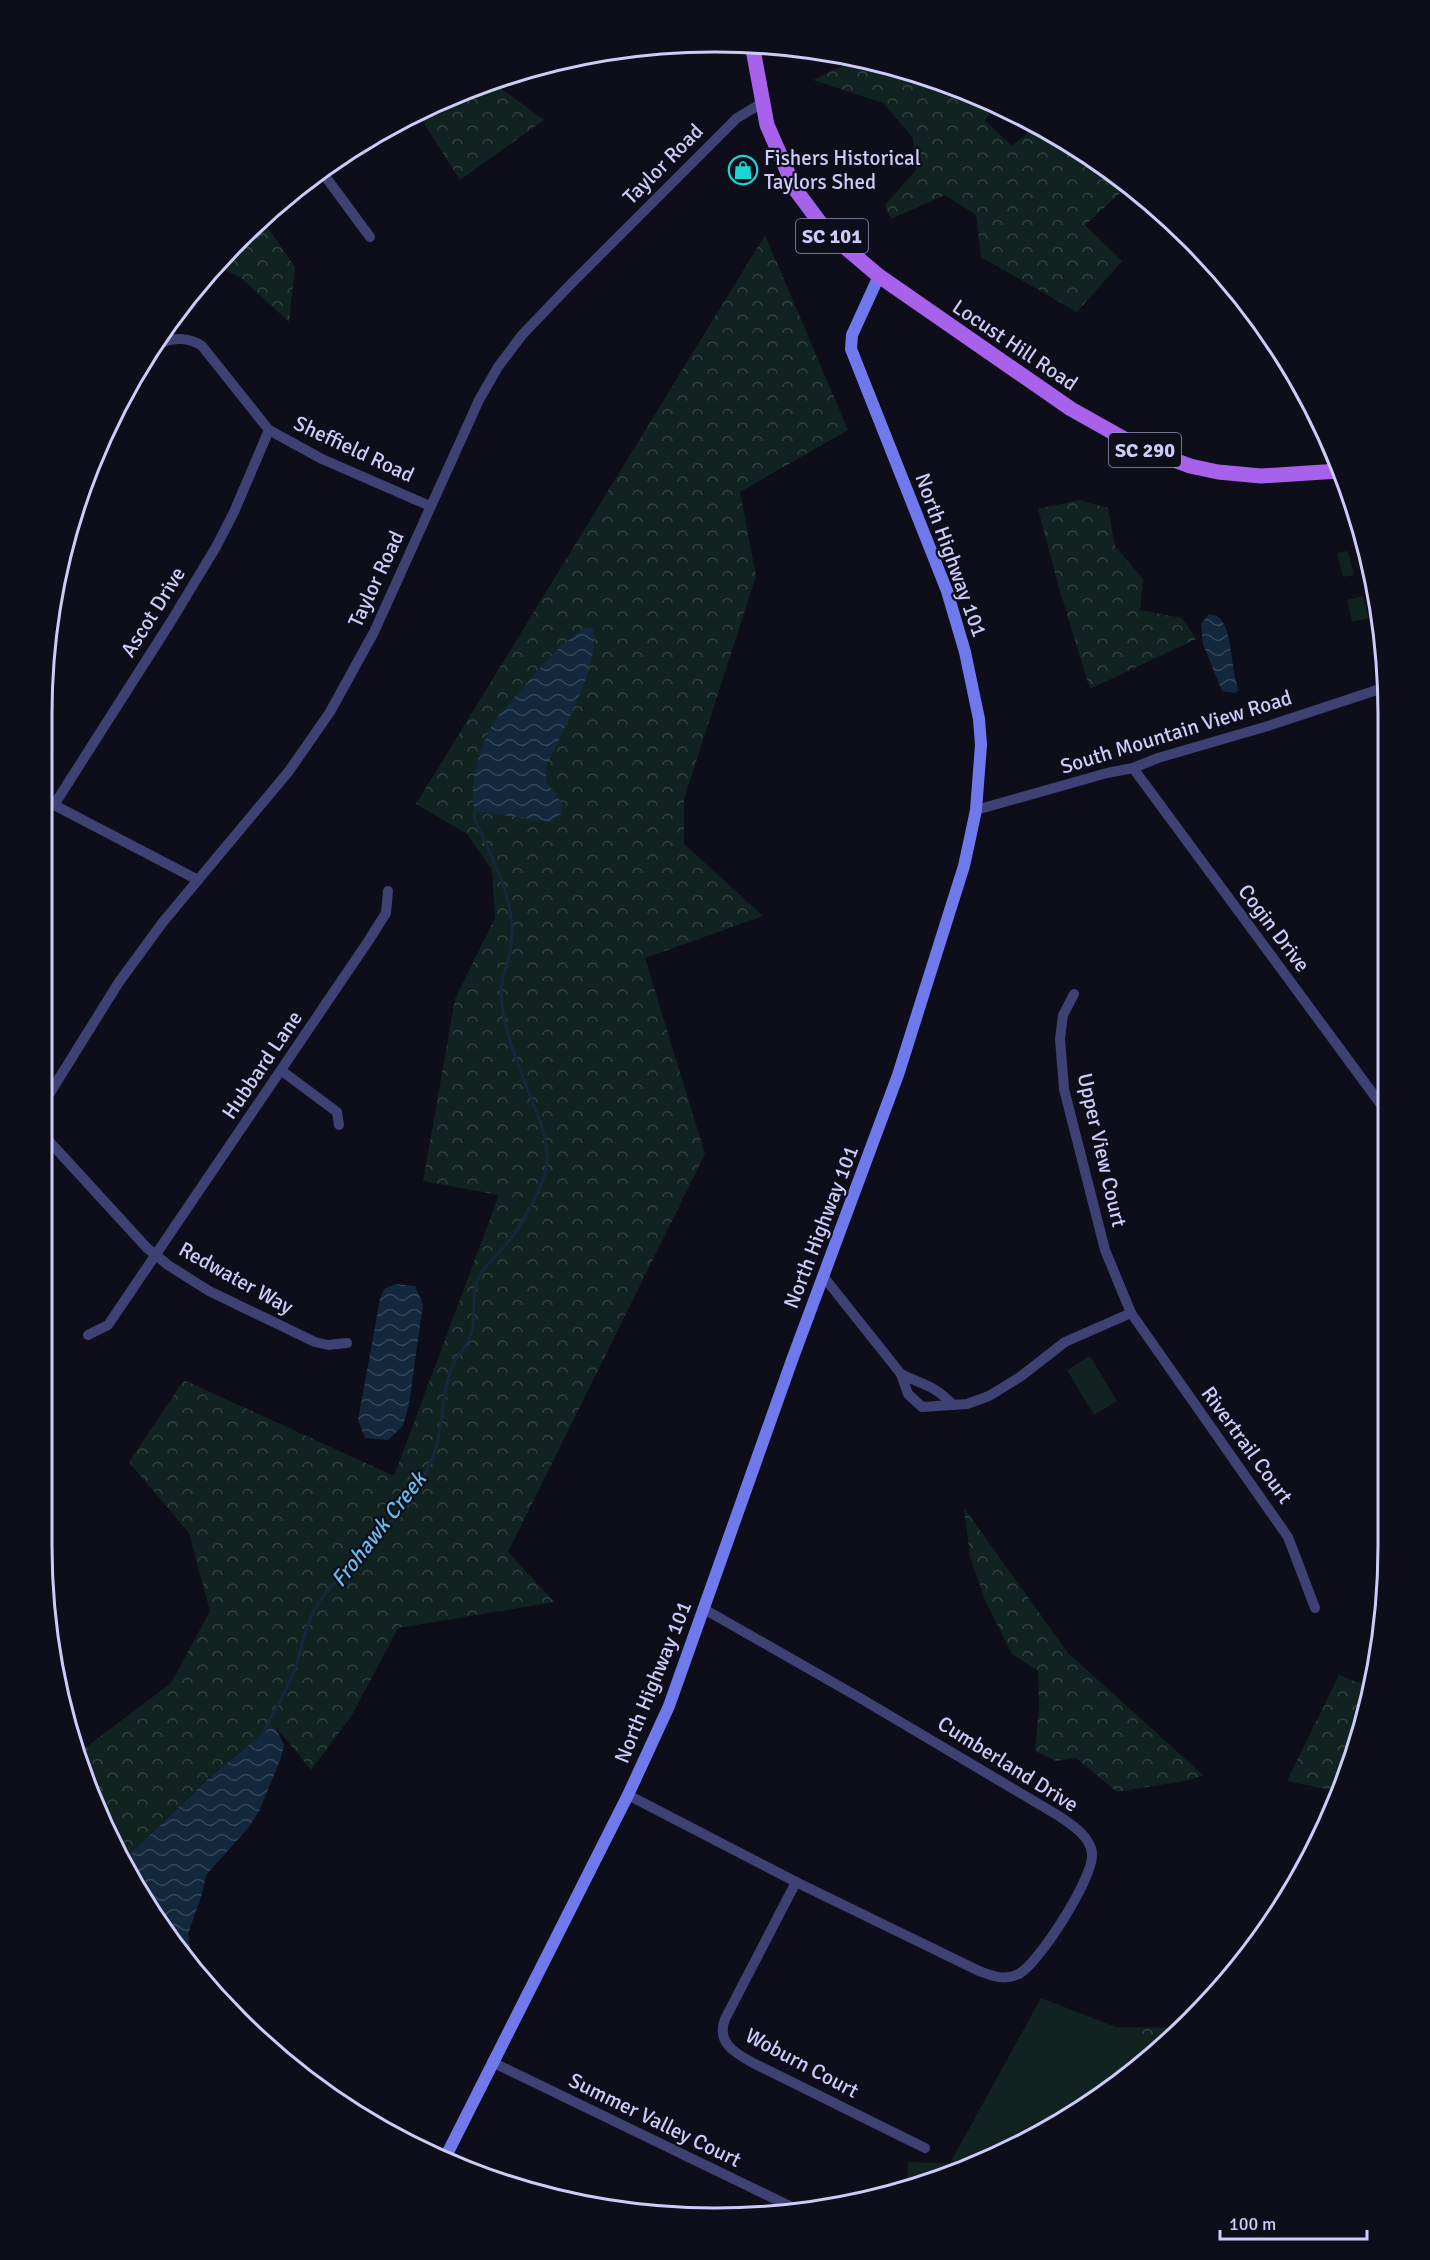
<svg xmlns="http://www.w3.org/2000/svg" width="1430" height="2260" viewBox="0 0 1430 2260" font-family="Signika,sans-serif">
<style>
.green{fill:#112320}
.forest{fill:url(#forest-crowns)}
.water{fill:url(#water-waves)}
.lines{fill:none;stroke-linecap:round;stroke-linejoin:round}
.stream{stroke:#13283d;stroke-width:3}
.minor{stroke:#3e4173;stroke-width:10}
.secondary{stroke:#6f79ec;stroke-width:12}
.primary{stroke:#a861eb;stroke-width:15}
.labels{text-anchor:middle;stroke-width:4.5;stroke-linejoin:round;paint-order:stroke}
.shield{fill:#0e0d1a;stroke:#9393b5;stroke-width:1.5}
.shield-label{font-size:20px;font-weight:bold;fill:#ccccf8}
.poi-label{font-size:21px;fill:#ccccf8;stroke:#0e0d1a;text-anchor:start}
.street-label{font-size:21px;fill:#ccccf8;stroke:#0e0d1a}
.water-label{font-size:22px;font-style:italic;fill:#67bceb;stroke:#0e0d1a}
.rim{fill:none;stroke:#ccccf8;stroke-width:3}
</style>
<defs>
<pattern id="forest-crowns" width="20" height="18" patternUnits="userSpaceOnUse" patternTransform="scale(1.5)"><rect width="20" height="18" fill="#112320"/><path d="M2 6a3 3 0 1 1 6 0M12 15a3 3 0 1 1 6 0" fill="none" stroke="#324241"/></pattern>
<pattern id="water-waves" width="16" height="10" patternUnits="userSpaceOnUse" patternTransform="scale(1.5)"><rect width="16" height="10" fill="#13283d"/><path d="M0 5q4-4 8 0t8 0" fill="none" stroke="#34465a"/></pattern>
</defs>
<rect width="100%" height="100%" fill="#0e0d1a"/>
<!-- green -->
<g class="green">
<path d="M1348 551 1354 575 1343 577 1337 553Z"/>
<path d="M1363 596 1369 618 1352 622 1347 600Z"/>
<path d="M1090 1356 1117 1401 1094 1415 1067 1370Z"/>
<path d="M1041 1998 1116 2027 1156 2053 1089 2105 973 2167 907 2189 908 2162 950 2163Z"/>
</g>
<!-- forest -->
<g class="forest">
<path d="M851 62 920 76 994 104 985 121 1012 146 1036 126 1129 185 1085 225 1122 261 1077 312 981 257 976 215 945 195 891 219 885 205 916 170 913 138 883 103 813 80Z"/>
<path d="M491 81 544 120 460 180 418 114Z"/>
<path d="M262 219 295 267 289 322 240 277 217 267Z"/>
<path d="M765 235 848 430 740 492 756 576 684 799V844L763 916 645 958 705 1154 508 1552 554 1602 398 1628 352 1715 311 1770 276 1727 268 1729 206 1780 135 1849 127 1860 76 1755 171 1683 210 1611 189 1533 129 1462 184 1380 394 1476 499 1195 423 1181 455 999 495 918 492 870 467 834 416 804Z"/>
<path d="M1079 500 1108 508 1115 546 1143 579 1140 610 1182 618 1196 639 1090 689 1059 588 1038 509Z"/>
<path d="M964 1508 1068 1653 1203 1775 1190 1780 1117 1792 1076 1758 1056 1761 1035 1751 1039 1707 1038 1671 1012 1654 985 1600 970 1557Z"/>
<path d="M1339 1675 1368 1686 1340 1792 1287 1781Z"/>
<path d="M1116 2027 1181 2028 1156 2053Z"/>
</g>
<!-- water -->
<g class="water">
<path d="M1209 614C1215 615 1219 616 1222 621 1232 635 1231 666 1237 684L1238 691 1235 693 1222 691 1203 644 1201 624Z"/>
<path d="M584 628H593C601 664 561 733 546 767V781L562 804 561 814 551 822 474 811C469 782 479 747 494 722 499 713 508 705 515 697 536 672 557 647 584 628Z"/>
<path d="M395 1284 415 1286 423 1304 409 1404 403 1426 388 1440 365 1438 358 1420 380 1299 384 1289Z"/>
<path d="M275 1727 284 1745 281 1758 259 1811 249 1827 206 1875 202 1894 188 1934 192 1963 156 1919 127 1860 135 1849 210 1777 268 1729Z"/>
</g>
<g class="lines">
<!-- stream -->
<path class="stream" d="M261 1737C272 1715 286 1692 295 1669 302 1647 306 1622 319 1602 351 1556 401 1523 426 1472 433 1459 438 1444 440 1429 443 1410 444 1387 451 1369 456 1356 467 1347 471 1334 477 1315 470 1296 478 1279 484 1266 495 1257 504 1247 518 1232 547 1182 547 1161 548 1139 539 1118 531 1098 518 1064 504 1032 501 996 500 978 509 963 511 946 517 901 492 859 475 820L474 811"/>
<!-- minor -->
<g class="minor">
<path d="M322 172 370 237"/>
<path d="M159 344C173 337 189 337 202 346L269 430 322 459 430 506"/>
<path d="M1133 768 1385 1110"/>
<path d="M48 805H54L198 880"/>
<path d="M54 805 170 623 216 547 234 512 269 430"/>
<path d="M976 810 1107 773 1133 768 1158 758 1268 726 1386 687"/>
<path d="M1074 994 1063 1015 1060 1039 1064 1089 1105 1250 1131 1313 1288 1537 1315 1608"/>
<path d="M282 1071 337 1112 339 1125"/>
<path d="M48 1096 119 982 163 922 289 771 330 712 374 632 479 400 498 367 522 335 567 288 737 118 762 103"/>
<path d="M48 1140 147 1248 168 1265 209 1291 315 1342 328 1345 347 1343"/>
<path d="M823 1276 901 1374 908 1394 922 1407 967 1404 989 1396 1020 1377 1065 1342 1131 1313"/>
<path d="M88 1335 108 1325 369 940 386 913 388 891"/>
<path d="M901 1374C925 1386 933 1384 953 1405"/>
<path d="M628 1795 796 1882 979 1971C992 1976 1004 1981 1019 1974 1039 1963 1095 1876 1092 1853 1090 1836 1072 1825 1059 1816L860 1698 704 1609"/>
<path d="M796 1882 725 2019C716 2043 735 2053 753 2063L925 2148"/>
<path d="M492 2062 802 2212"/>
</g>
<!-- secondary -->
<path class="secondary" d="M444 2160 628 1795 669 1706 792 1360 898 1075 964 866 969 843 976 810 981 745 979 719 965 652 947 591 851 349 852 335 879 276"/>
<!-- primary -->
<path class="primary" d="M752 44 767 125 795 189 827 232 879 276 1071 409 1137 446 1190 466 1218 472 1261 476 1339 471"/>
</g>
<!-- icons -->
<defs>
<g id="shop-ring" transform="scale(1.5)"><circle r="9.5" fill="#0e0d1a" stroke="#1cd5d3" stroke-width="1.5"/><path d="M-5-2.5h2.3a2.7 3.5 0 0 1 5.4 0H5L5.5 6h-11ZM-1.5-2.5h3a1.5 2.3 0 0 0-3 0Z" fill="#1cd5d3"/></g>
</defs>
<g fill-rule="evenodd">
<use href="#shop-ring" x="743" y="170"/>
</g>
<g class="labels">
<!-- shield labels -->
<g class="shield">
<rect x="796" y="219" width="72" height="34" rx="4.5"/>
<rect x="1109" y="433" width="72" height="34" rx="4.5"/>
</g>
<g class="shield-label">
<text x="832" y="243">SC 101</text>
<text x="1145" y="457">SC 290</text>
</g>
<!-- poi labels -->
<g class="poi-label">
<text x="764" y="165">Fishers Historical<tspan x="764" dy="24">Taylors Shed</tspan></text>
</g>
<!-- street labels -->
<g class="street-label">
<text transform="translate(663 164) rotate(-45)" y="7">Taylor Road</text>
<text transform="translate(1015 345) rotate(34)" y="7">Locust Hill Road</text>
<text transform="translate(354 449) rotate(25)" y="7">Sheffield Road</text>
<text transform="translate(951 555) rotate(70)" y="7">North Highway 101</text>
<text transform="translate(376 579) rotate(-65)" y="7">Taylor Road</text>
<text transform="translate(153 612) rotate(-58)" y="7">Ascot Drive</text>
<text transform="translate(1176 732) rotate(-17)" y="7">South Mountain View Road</text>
<text transform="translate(1274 928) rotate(53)" y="7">Cogin Drive</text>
<text transform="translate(262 1065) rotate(-56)" y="7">Hubbard Lane</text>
<text transform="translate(1102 1150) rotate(77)" y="7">Upper View Court</text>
<text transform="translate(821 1227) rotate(-69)" y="7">North Highway 101</text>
<text transform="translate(236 1278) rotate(29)" y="7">Redwater Way</text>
<text transform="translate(1247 1445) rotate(54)" y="7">Rivertrail Court</text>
<text transform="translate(653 1682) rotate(-68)" y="7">North Highway 101</text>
<text transform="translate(1008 1764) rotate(32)" y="7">Cumberland Drive</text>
<text transform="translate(802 2063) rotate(28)" y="7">Woburn Court</text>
<text transform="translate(655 2120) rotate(26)" y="7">Summer Valley Court</text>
</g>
<!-- water labels -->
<g class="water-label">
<text transform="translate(378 1529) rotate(-52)" y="8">Frohawk Creek</text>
</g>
</g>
<!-- crop -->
<path d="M0 0H1430V2260H0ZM714 52H716A662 662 0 0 1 1378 714V1546A662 662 0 0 1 716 2208H714A662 662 0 0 1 52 1546V714A662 662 0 0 1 714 52Z" fill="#0e0d1a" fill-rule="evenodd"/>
<path class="rim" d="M714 52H716A662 662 0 0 1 1378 714V1546A662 662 0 0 1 716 2208H714A662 662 0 0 1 52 1546V714A662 662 0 0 1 714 52Z"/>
<!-- scale -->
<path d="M1220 2230v9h147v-9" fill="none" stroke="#ccccf8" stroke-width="3"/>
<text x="1229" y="2230" font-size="18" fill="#ccccf8" stroke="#0e0d1a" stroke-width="4.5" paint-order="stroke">100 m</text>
</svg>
